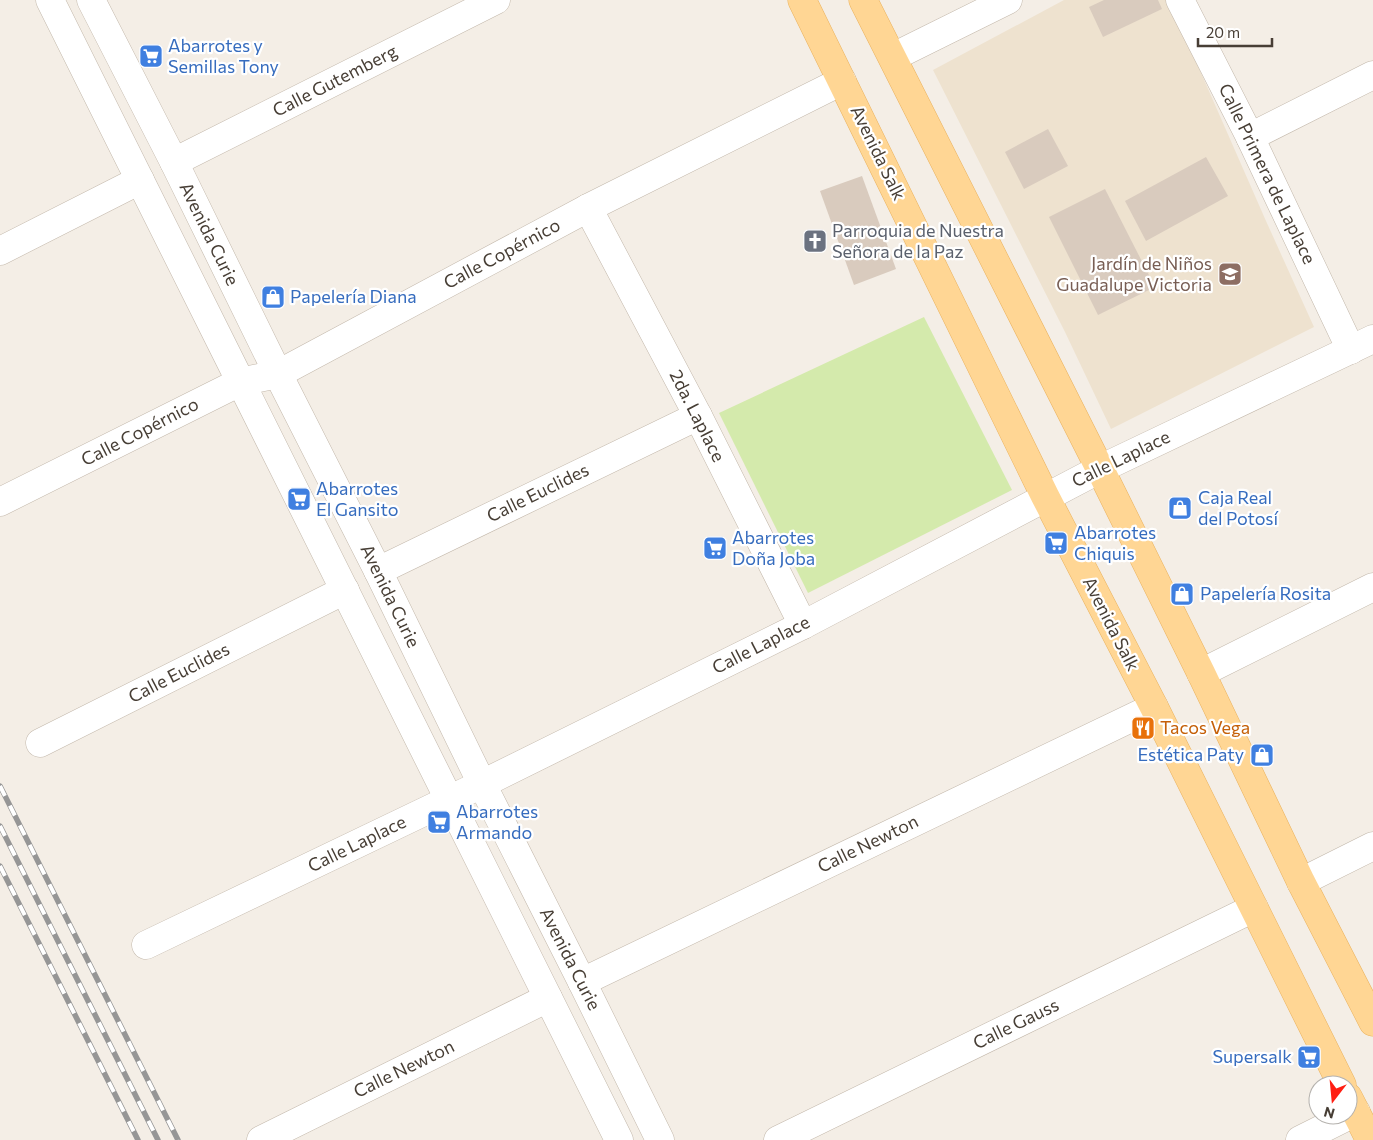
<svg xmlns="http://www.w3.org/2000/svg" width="1373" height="1140" viewBox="0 0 1373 1140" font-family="Commissioner,sans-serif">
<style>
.education{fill:#eee2cf}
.green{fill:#d4eaac}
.building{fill:#d9cbbe}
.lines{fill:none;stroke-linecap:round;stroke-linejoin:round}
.minor-casing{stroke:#c3b8ab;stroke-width:29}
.major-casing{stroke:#eab25e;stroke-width:29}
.minor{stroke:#fff;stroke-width:28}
.major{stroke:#ffd694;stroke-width:28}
.rail-casing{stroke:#969696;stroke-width:5.5}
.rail{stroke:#fff;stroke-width:4;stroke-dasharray:11;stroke-linecap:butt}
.labels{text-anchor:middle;stroke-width:4.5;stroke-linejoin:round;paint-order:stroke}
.shop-label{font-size:18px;fill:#366cbe;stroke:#fff;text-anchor:start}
.street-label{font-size:18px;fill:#473e35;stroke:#fff}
.worship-label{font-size:18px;fill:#5b616d;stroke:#fff;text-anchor:start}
.education-label{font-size:18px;fill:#785e54;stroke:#fff;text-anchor:end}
.food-label{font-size:18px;fill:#c56008;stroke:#fff;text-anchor:start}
</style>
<rect width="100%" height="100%" fill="#f4eee6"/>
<!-- education -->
<path class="education" d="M1064 0H1169L1266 221 1314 327 1111 429 1065 332 933 70Z"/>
<!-- green -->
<path class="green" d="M924 317 1012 490 808 593 719 413Z"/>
<!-- building -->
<g class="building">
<path d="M1104 0H1158L1162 9 1103 37 1089 7Z"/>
<path d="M1048 129 1068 166 1024 189 1005 152Z"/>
<path d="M1206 157 1228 196 1146 241 1125 201Z"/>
<path d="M862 176 896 269 854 285 820 191Z"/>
<path d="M1105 189 1155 287 1098 315 1049 217Z"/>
</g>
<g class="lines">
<!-- minor casing -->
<g class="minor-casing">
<g id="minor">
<path d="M50 0 619 1140"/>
<path d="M91 0 174 162 278 374 378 571 482 784 582 982 660 1140"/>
<path d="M1180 0 1250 137 1351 350"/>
<path d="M893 57 1008 0"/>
<path d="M1250 137 1373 75"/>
<path d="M174 162 496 0"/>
<path d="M588 208 698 416 803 625"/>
<path d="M0 251 140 180"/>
<path d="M0 502 240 382 278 374 588 208 842 81"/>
<path d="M378 571 698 416"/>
<path d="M1201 673 1373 587"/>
<path d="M40 743 345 590"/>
<path d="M1301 882 1373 846"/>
<path d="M146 945 482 784 803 625 1100 469 1373 339"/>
<path d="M582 982 1154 707"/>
<path d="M261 1140 548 998"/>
<path d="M778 1140 1254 908"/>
<path d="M1300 1140 1356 1112"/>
</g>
</g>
<!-- major casing -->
<g class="major-casing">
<g id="major">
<path d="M802 0 1045 496 1154 707 1342 1085"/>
<path d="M863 0 1100 469 1201 673 1301 882 1373 1022"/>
<path d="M1348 1097 1370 1140"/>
</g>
</g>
<!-- minor -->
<use href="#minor" class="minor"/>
<!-- major -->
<use href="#major" class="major"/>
<!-- rail casing -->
<g class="rail-casing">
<g id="rail">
<path d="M0 786 178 1140"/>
<path d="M0 826 158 1140"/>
<path d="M0 866 138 1140"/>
</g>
</g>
<!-- rail -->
<use href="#rail" class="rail"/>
</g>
<!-- icons -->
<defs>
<g id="supermarket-square" transform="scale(1.25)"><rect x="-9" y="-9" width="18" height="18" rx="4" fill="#3f7fe0" stroke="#fff"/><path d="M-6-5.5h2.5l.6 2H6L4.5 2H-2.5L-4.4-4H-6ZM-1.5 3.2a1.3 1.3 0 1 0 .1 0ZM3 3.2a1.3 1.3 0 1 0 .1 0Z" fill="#fff"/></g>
<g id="church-square" transform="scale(1.25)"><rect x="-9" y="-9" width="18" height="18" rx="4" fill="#6b7280" stroke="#fff"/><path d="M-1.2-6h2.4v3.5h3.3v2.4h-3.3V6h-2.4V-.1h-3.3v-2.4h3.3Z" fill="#fff"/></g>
<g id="school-square" transform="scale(1.25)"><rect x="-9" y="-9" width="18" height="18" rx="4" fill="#8d6e63" stroke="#fff"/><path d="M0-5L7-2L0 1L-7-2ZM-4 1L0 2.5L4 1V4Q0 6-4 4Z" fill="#fff"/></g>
<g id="shop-square" transform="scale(1.25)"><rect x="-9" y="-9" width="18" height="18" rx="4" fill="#3f7fe0" stroke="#fff"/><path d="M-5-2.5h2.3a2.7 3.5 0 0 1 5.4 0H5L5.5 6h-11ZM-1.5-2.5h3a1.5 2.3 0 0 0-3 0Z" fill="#fff"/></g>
<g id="restaurant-square" transform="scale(1.25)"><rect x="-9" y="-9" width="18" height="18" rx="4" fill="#e8710a" stroke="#fff"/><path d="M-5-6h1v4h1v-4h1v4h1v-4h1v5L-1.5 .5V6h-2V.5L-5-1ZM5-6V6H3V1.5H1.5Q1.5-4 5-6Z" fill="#fff"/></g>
</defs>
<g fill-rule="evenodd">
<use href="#supermarket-square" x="151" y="56"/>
<use href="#church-square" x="815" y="241"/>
<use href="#school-square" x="1230" y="274"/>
<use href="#shop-square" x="273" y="297"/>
<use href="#supermarket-square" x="299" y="499"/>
<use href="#shop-square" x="1180" y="508"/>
<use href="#supermarket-square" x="1056" y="543"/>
<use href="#supermarket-square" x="715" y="548"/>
<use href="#shop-square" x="1182" y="594"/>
<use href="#restaurant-square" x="1143" y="728"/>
<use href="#shop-square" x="1262" y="755"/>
<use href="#supermarket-square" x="439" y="822"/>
<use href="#supermarket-square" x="1309" y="1057"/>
</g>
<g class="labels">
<!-- shop labels -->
<g class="shop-label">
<text x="168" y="52">Abarrotes y<tspan x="168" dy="21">Semillas Tony</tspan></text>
<text x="290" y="303">Papelería Diana</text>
<text x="316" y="495">Abarrotes<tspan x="316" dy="21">El Gansito</tspan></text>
<text x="1198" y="504">Caja Real<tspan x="1198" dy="21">del Potosí</tspan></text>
<text x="1074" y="539">Abarrotes<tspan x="1074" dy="21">Chiquis</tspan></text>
<text x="732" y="544">Abarrotes<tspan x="732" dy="21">Doña Joba</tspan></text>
<text x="1200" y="600">Papelería Rosita</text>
<text x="1244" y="761" text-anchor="end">Estética Paty</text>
<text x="456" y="818">Abarrotes<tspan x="456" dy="21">Armando</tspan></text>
<text x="1292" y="1063" text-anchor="end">Supersalk</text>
</g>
<!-- street labels -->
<g class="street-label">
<text transform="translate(335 81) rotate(-27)" y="6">Calle Gutemberg</text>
<text transform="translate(878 153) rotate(64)" y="6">Avenida Salk</text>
<text transform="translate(1267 174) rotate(64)" y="6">Calle Primera de Laplace</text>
<text transform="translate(209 234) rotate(64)" y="6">Avenida Curie</text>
<text transform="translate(502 254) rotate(-28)" y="6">Calle Copérnico</text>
<text transform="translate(697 416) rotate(63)" y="6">2da. Laplace</text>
<text transform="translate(140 432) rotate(-27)" y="6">Calle Copérnico</text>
<text transform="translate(1121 459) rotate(-26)" y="6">Calle Laplace</text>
<text transform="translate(538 493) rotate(-26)" y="6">Calle Euclides</text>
<text transform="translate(390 596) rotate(64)" y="6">Avenida Curie</text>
<text transform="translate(1111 624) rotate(63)" y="6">Avenida Salk</text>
<text transform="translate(761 645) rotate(-27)" y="6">Calle Laplace</text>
<text transform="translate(179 673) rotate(-27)" y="6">Calle Euclides</text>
<text transform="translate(357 844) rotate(-26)" y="6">Calle Laplace</text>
<text transform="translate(868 844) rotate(-26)" y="6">Calle Newton</text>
<text transform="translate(570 959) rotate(63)" y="6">Avenida Curie</text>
<text transform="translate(1016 1024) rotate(-26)" y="6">Calle Gauss</text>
<text transform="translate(404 1069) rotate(-26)" y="6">Calle Newton</text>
</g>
<!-- worship labels -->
<g class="worship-label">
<text x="832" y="237">Parroquia de Nuestra<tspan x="832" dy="21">Señora de la Paz</tspan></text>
</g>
<!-- education labels -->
<g class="education-label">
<text x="1212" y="270">Jardín de Niños<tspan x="1212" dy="21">Guadalupe Victoria</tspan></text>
</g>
<!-- food labels -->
<g class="food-label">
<text x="1160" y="734">Tacos Vega</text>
</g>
</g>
<!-- north arrow -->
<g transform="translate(1333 1100) rotate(196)"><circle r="24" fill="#ffffff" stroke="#b5b2ae"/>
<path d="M0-4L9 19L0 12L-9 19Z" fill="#ff1e12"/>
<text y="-8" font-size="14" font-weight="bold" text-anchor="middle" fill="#473e35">N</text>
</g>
<!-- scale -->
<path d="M1198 38v8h74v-8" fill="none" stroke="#473e35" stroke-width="2.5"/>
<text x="1206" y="38" font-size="15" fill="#473e35" stroke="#ffffff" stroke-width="4" paint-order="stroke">20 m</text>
</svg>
